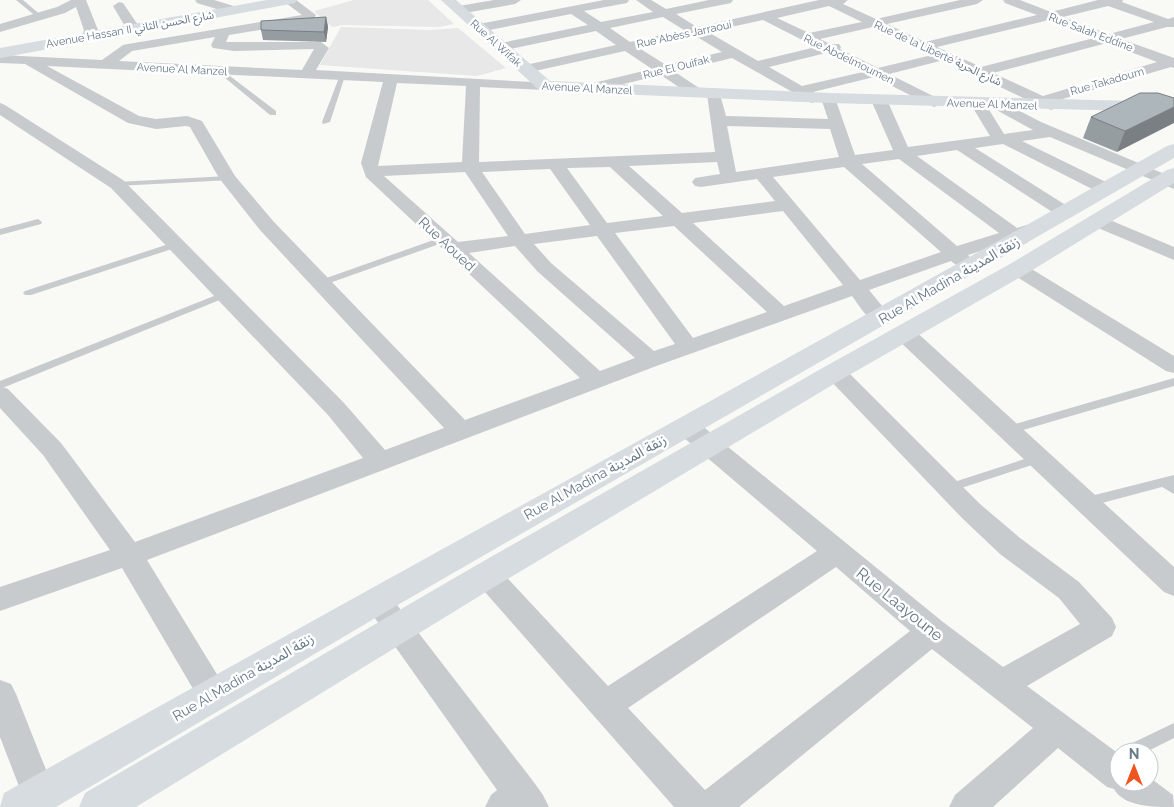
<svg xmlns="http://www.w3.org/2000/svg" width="1174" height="807" viewBox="0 0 1174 807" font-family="Raleway,'Noto Sans Arabic',sans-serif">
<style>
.built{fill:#e7e8e7}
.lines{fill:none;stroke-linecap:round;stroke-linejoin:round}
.lane{fill:#c7cbce;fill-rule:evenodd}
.street{fill:#c7cbce;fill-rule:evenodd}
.secondary{fill:#d6dce0;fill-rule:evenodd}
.wall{fill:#959da1}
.shaded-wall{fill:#797f83}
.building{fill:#adb6bb;stroke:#797f83}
.labels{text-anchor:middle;stroke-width:5;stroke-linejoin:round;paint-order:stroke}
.far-street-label{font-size:11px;fill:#667989;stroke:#fff}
.street-label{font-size:14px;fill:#667989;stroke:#fff}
.near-street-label{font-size:16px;fill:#667989;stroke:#fff}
</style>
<rect width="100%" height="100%" fill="#f9f9f6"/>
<!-- built -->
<g class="built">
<path d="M354 0H428L454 24 439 27 344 25 332 27 314 11Z"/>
<path d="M341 27 430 30 458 28 506 68 477 76 320 65Z"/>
</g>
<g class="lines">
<!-- lane -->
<g class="lane">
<path d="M16 0H23L43 17 38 18Z"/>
<path d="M218 70H222L276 111V115H270L218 72Z"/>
<path d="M340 75 345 76 330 122 323 124 322 122Z"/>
<path d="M228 176 232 178 231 180 117 186 113 184 117 182Z"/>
<path d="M38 219 42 222 41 224 0 235V229Z"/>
<path d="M442 237 445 238V242L324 285 321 286 316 283 318 281Z"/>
<path d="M175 242 178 243V247L31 295H25L23 293 25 291Z"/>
<path d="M224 292 227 293 229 295 227 297 0 389V381Z"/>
<path d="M1174 378V386L1009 434 1003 430 1005 427Z"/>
<path d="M1040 454 1044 455 1046 458 1044 461 949 492 945 491 943 488 945 485Z"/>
<path d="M1174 475V494L1162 487 1087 507 1083 505 1081 502 1083 499 1087 497Z"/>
<path d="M1174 723V738L1146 752H1122L1124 747Z"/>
</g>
<!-- street -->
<g class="street">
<path d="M71 0H86L98 30 94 39H84L82 36 84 30 76 7 65 13 0 32V24L57 7Z"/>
<path d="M195 0H214L237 7 239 10 233 14 197 3Z"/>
<path d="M282 0H296L316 15 312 21 308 22 229 35 226 42H321L329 48 316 70 550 83 552 86 550 89 545 90 480 87 479 162 715 152 707 94 709 91H719L726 116 828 119 821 98 824 95H834L855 155 893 150 871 100 874 97H884L887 100 908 147 990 136 970 103 973 100H983L1004 134 1033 130 991 107 988 104 991 101H1001L1041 122 1174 178V189L1050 137 1022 141 1112 185 1115 189 1112 193 1106 194 1100 193 1003 144 975 148 1072 209 1075 213 1072 217 1066 218 1060 217 957 150 917 156 1017 228 1036 222 1043 224 1045 228 1043 232 1028 236 1030 239 1027 243 1020 245 1011 241 968 255 973 261 970 265C962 267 958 267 951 261L869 290 892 318 889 323C870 327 862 309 852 296L659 365 147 560 229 694 224 704 213 708 202 704 122 568 0 611V587L110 550 43 455 0 408V386L8 389 61 443 135 542 363 458 328 415 111 188 0 115V103L5 105 123 180 344 403 385 450 444 428 260 230 219 178 190 127 186 126 156 129 128 123 25 64 0 63V55L102 60 123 45 128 44 302 15ZM215 37 211 45 213 48 234 51 314 49 302 70 119 61 132 51ZM47 66 383 82 361 163 366 177 580 378 465 420 274 222 235 176 202 121 187 116 156 119 139 116ZM397 83 466 86 462 162 378 166ZM727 126 830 129 839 157 736 172ZM899 159 999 233 957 246 862 164ZM717 162 720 174 695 178 692 182 695 186 701 187 757 179 775 201 682 213 629 166ZM610 167 663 216 607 223 567 168ZM844 167 941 252 860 280 773 177ZM550 169 590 225 525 234 482 172ZM465 172 508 236 458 242 384 176ZM783 211 843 285 784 306 693 223ZM674 226 767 312 693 338 615 233ZM597 236 675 344 654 351 551 263 534 244ZM515 246 537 271 635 358 600 371 469 253Z"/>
<path d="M494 0H521L515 4 459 14 453 10 459 6Z"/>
<path d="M604 0H629L627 3 584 11 601 22 653 12 636 0H651L666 9 709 0H733L731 3 676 14 697 27 819 0H848L843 4 876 19 960 0H983L977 4 887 24 925 42 1037 15 1005 3 1003 0H1020L1051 12 1098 0H1123L1122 2 1168 19 1174 17V27H1167L1121 39 1174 58V68L1171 67 1056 101 1059 105 1056 108 1051 110 1036 104 944 60 889 74 939 99 942 102 939 105 934 107 874 77 813 92 820 98 817 101 812 103 732 58 675 72 702 90 704 93 702 96H692L661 75 590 92 585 91 583 88 585 85 652 69 625 51 526 73 521 72 519 69 521 66 616 45 596 31 501 51 494 47 501 43 588 25 571 14 479 32 472 28 479 24ZM829 6 862 22 809 33 777 18ZM1108 6 1154 22 1109 34 1063 17ZM663 17 684 30 630 42 610 28ZM763 20 816 47 758 61 708 32ZM1049 20 1094 38 981 67 937 47ZM873 27 932 55 878 68 840 49 841 47 839 44H830L820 39ZM694 35 722 52 666 65 639 48ZM1107 43 1157 62 1043 96 993 73ZM826 53 863 72 802 86 769 67Z"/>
<path d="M119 2 123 3 140 28 138 31H128L126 28 113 6Z"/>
<path d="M1098 215 1174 247V260L1091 225 1089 221 1091 217Z"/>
<path d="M1018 263 1025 265 1174 356V373L1166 371 1011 273 1008 269 1011 265Z"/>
<path d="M904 326 912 328 1174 567V596L1164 592 896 338 893 333 896 328Z"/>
<path d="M835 365 843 367 980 504 1020 538 1079 582 1112 618 1116 627 1112 636 1027 686 1119 754V782H1149V777L1173 795 1174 807C1154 807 1124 807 1114 789L1107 787 1058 748 993 807H949L955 795 1033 728 932 649 739 807H674L477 583 473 575 477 567 487 564 497 567 608 686 817 551 677 432 674 426 677 420 686 418 695 420 943 622 1003 667 1080 624 1059 598 1000 554 962 518 827 377 824 372 827 367ZM836 567 910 631 705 790 628 708Z"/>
<path d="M377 588 387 592 533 781 543 795 549 807H485L491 795 497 790 362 600 367 592Z"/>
<path d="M0 680 11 684 16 694 56 795 51 807H27L0 737Z"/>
</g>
<!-- secondary -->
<g class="secondary">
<path d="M267 0H297L295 3 290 4 0 58V48Z"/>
<path d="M441 0H456L550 81 829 93 1174 102V112L829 103 545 91 539 90Z"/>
<path d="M1174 144V158L389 610 56 807H0L4 793C391 576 781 364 1167 146Z"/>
<path d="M1174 168V183L1026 274 844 378 499 584 136 807H79L85 793 475 566 826 366 1010 264 1167 170Z"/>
</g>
</g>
<!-- wall -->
<g class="wall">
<path d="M326 17 328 27 326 42 263 40 261 30Z"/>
<path d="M1158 93 1117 152 1083 138 1091 117Z"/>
</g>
<!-- shaded-wall -->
<g class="shaded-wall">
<path d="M326 17 328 27 326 42 324 32Z"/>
<path d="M1174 107V123L1117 152 1125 131Z"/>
</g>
<!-- building -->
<g class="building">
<path d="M326 17 324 32 261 30V21Z"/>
<path d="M1140 93H1158L1174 98V107L1125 131 1091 117Z"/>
</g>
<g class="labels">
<!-- far-street labels -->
<g class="far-street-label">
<text transform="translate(130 29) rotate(-10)" y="4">Avenue Hassan II شارع الحسن الثاني</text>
<text transform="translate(1091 32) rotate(21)" y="4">Rue Salah Eddine</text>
<text transform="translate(684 34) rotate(-12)" y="4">Rue Abèss Jarraoui</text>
<text transform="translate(496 43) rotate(42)" y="4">Rue Al Wifak</text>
<text transform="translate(938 53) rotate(25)" y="4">Rue de la Liberté شارع الحرية</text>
<text transform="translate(849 59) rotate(26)" y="4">Rue Abdelmoumen</text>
<text transform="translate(676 67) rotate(-14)" y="4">Rue El Ouifak</text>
<text transform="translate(182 69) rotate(3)" y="4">Avenue Al Manzel</text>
<text transform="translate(1107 81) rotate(-16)" y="4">Rue Takadoum</text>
<text transform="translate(587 88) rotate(3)" y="4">Avenue Al Manzel</text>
<text transform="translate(992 104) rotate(2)" y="4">Avenue Al Manzel</text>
</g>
<!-- street labels -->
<g class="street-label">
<text transform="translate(447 244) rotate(43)" y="5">Rue Aoued</text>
<text transform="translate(949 280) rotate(-30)" y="5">Rue Al Madina زنقة المدينة</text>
<text transform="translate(595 477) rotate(-29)" y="5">Rue Al Madina زنقة المدينة</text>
<text transform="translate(243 677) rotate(-30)" y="5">Rue Al Madina زنقة المدينة</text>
</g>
<!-- near-street labels -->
<g class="near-street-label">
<text transform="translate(900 604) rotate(39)" y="6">Rue Laayoune</text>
</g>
</g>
<!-- north arrow -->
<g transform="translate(1134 767)"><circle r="24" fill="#ffffff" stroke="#c2c9d0"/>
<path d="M0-4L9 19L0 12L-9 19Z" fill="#ef5520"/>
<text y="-8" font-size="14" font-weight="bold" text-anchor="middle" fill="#667989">N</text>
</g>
</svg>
